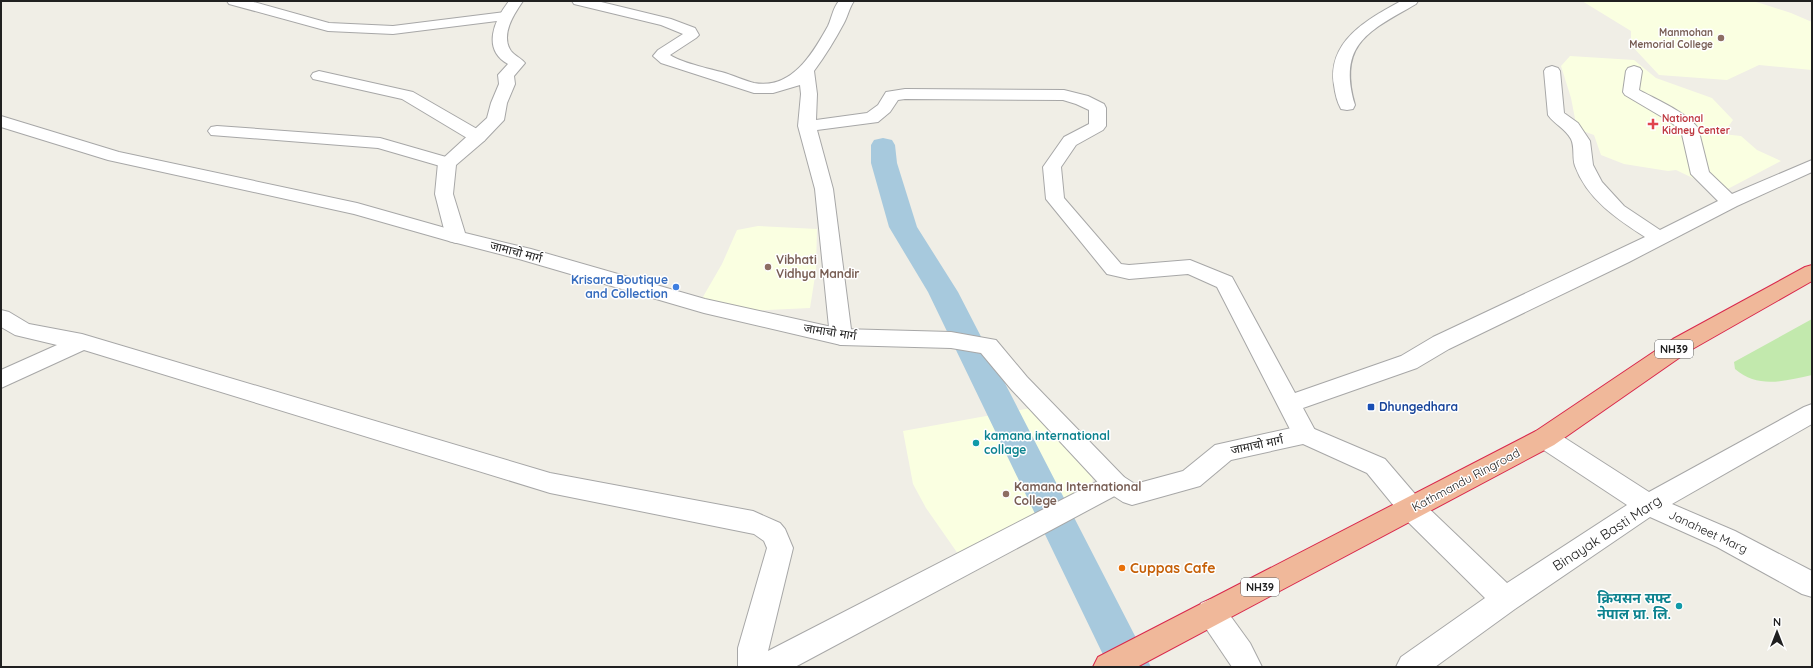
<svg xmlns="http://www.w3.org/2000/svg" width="1813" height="668" viewBox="0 0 1813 668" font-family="Quicksand,'Noto Sans Devanagari',sans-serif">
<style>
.education{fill:#faffe1}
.grass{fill:#c2e9ad}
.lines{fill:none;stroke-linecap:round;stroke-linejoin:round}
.canal{fill:#a7c9dd;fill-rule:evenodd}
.minor-casing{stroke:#a7a7a7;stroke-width:2}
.tertiary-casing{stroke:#a7a7a7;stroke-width:2}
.trunk-casing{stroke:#d9284c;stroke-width:2}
.minor{fill:#fff;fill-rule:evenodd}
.tertiary{fill:#fff;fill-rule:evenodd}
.trunk{fill:#f0b89a;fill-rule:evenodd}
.education-dot{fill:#8d6e63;stroke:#fff;stroke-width:1.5}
.health-dot{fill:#e0444e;stroke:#fff;stroke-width:1.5}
.shop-dot{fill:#3f7fe0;stroke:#fff;stroke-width:1.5}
.transit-dot{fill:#1a4fb4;stroke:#fff;stroke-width:1.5}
.culture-dot{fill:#0f9aa8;stroke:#fff;stroke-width:1.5}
.food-dot{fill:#e8710a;stroke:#fff;stroke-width:1.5}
.labels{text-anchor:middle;stroke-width:3;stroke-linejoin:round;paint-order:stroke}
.far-education-label{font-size:10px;font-weight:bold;fill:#785e54;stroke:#fff;text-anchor:end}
.far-health-label{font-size:10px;font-weight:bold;fill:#be3a42;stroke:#fff;text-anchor:start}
.shield{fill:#fff;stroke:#636363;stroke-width:1}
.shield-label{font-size:11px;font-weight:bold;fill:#202020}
.street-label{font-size:12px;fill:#202020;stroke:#fff}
.education-label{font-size:12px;font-weight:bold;fill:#785e54;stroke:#fff;text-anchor:start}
.shop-label{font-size:12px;font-weight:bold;fill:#366cbe;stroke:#fff;text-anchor:end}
.transit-label{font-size:12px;font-weight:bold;fill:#164399;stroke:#fff;text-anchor:start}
.culture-label{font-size:12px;font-weight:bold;fill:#0d838f;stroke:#fff;text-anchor:start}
.near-street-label{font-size:14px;fill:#202020;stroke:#fff}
.near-food-label{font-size:14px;font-weight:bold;fill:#c56008;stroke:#fff;text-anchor:start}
.near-culture-label{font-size:14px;font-weight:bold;fill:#0d838f;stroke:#fff;text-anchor:end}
</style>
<rect width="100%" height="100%" fill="#f0eee6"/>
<!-- education -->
<g class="education">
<path d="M1582 1H1752L1763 4 1791 13 1812 22V70L1759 65 1727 80 1659 75 1631 45V31Z"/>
<path d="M1570 56 1634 60 1656 78 1712 98 1733 120 1723 134 1741 136 1757 150 1781 161 1722 192 1676 170 1668 171 1624 164 1601 155 1594 135 1577 129 1571 98 1561 66Z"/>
<path d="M758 226 817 229 816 270 810 308 748 311 700 302 722 264 737 230Z"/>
<path d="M1031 408 1092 472 1094 503 963 561 926 508 913 484 903 431Z"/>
</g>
<!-- grass -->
<path class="grass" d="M1812 319V375C1784 381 1758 389 1735 369L1734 362Z"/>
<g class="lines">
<!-- canal -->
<path class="canal" d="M883 138 892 140 895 145 897 163 917 227 958 292 1151 667H1109L928 292 889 227 871 163V145L874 140Z"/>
<!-- minor casing -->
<g class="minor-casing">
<g id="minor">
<path d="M227 1H250L329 23 393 26 505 12 510 13 512 16 510 19 505 20 393 34 328 31 229 4Z"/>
<path d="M572 1H597L671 19 695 28 699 35 696 38 670 55C684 64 712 69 728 74 737 77 746 81 754 83 792 90 813 53 828 26 832 17 833 8 839 1H854C849 8 848 16 844 23 835 40 825 56 814 71L817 94 816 120 867 113 878 105 886 92 905 89 1064 90 1088 96 1104 104 1106 108V126L1103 130 1076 145 1061 167 1064 198 1121 264 1129 265 1190 260 1232 277 1295 393 1401 356 1433 337 1645 237C1617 219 1587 199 1575 166 1572 158 1575 147 1571 139 1565 128 1554 124 1548 115L1544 71 1546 68 1552 66 1558 68 1560 71 1564 113 1578 123 1590 141 1593 165 1602 182 1624 206 1660 230 1718 201 1691 174 1681 130 1669 121 1625 95 1623 92 1626 71 1628 68 1634 66 1640 68 1642 71 1639 90C1657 100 1686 112 1698 128L1709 172 1732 194 1812 160V172L1737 206 1629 262 1449 349 1417 368 1303 408 1317 434 1314 441 1305 443 1296 441 1217 287 1188 274 1129 279 1107 274 1046 199 1043 167 1064 137 1089 124V110L1076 104 1063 100 905 99 898 100 890 112 878 122 817 130 833 189 852 337 849 342 841 345 833 342 830 337 815 189 798 126 801 94 800 85 773 93H754L661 63 653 56 658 50 683 34 661 25 574 4Z"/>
<path d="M1401 1H1418L1416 4C1369 31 1337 44 1355 105L1353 109 1347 110 1341 109C1337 102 1335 93 1334 85 1327 41 1368 19 1401 1Z"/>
<path d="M319 71 413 92 484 133 487 137 484 141 478 142 472 141 402 99 313 79 311 76 313 73Z"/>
<path d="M1 116 119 152 357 203 463 233 466 237 463 241 456 243 354 214 108 160 1 127Z"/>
<path d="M217 126 380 138 453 159 456 163 453 167 447 168 378 148 211 135 208 131 211 127Z"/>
<path d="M1 310 9 312 29 324 82 334 550 473 753 511 780 523 785 529 793 548 768 651 1106 477 1115 474 1124 477 1128 484 1124 491 795 667H738V648L767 548 764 541 754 534 550 493 84 350 1 388V370L57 345 15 335 1 327Z"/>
<path d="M1812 404V424L1672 504 1735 531 1812 571V597L1802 594 1717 547 1650 517 1515 609 1435 667H1396L1401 657 1485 598 1403 517 1399 509 1403 501 1412 498 1421 501 1507 583 1627 505 1536 445 1533 438 1536 431 1545 429 1554 431 1649 492 1804 407Z"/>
<path d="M1211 599 1221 603 1250 643 1262 667H1232L1201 621 1197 612 1201 603Z"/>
</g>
</g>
<!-- tertiary casing -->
<g class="tertiary-casing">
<path id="tertiary" d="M509 1H523C514 14 500 35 511 51 515 56 521 58 525 63L514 76 515 84 507 103 504 120 484 141 456 165 453 194 465 233 531 249 705 299 841 329 951 332 996 340 1027 377 1124 477 1135 484 1183 471 1215 445 1305 425 1385 459 1421 501 1425 509 1421 517 1412 520 1403 517 1367 473 1303 444 1231 460 1200 486 1132 505 1123 502 1106 491 1011 389 981 353 951 348 841 345 704 313 519 259 449 241 446 237 435 194 438 163 487 118 491 103 499 84 498 75 508 64C481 49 495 19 509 1Z"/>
</g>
<!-- trunk casing -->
<g class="trunk-casing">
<path id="trunk" d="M1812 265V281L1689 351 1554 445 1137 667H1093L1098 657 1536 431 1673 339 1805 267Z"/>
</g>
<!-- minor -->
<use href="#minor" class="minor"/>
<!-- tertiary -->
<use href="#tertiary" class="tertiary"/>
<!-- trunk -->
<use href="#trunk" class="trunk"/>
</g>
<!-- markers -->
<g class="education-dot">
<circle cx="1721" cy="38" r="4"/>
<circle cx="768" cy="267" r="4"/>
<circle cx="1006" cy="494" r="4"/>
</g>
<path class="health-dot" d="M1651 118h4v4h4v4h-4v4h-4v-4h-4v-4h4z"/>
<circle class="shop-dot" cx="676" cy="287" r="4"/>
<rect class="transit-dot" x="1367" y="403" width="8" height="8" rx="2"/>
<g class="culture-dot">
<circle cx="976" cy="443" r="4"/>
<circle cx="1679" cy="606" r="4"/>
</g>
<circle class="food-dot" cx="1122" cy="568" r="4"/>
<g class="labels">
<!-- far-education labels -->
<g class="far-education-label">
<text x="1713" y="36">Manmohan<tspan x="1713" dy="12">Memorial College</tspan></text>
</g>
<!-- far-health labels -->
<g class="far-health-label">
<text x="1662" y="122">National<tspan x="1662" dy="12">Kidney Center</tspan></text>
</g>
<!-- shield labels -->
<g class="shield">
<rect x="1655" y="340" width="38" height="18" rx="3"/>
<rect x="1241" y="578" width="38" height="18" rx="3"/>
</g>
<g class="shield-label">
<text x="1674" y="353">NH39</text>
<text x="1260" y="591">NH39</text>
</g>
<!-- street labels -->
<g class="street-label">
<text transform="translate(516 252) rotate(15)" y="4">जामाचो मार्ग</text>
<text transform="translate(830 332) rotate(9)" y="4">जामाचो मार्ग</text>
<text transform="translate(1257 445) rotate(-12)" y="4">जामाचो मार्ग</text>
<text transform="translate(1466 480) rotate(-28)" y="4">Kathmandu Ringroad</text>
<text transform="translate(1708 532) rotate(25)" y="4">Janaheet Marg</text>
</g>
<!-- education labels -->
<g class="education-label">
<text x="776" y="264">Vibhati<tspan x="776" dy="14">Vidhya Mandir</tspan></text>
<text x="1014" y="491">Kamana International<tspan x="1014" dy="14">College</tspan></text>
</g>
<!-- shop labels -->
<g class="shop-label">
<text x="668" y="284">Krisara Boutique<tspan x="668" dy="14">and Collection</tspan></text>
</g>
<!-- transit labels -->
<g class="transit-label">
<text x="1379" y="411">Dhungedhara</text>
</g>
<!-- culture labels -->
<g class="culture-label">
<text x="984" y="440">kamana international<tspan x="984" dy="14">collage</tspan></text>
</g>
<!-- near-street labels -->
<g class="near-street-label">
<text transform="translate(1607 533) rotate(-33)" y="5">Binayak Basti Marg</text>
</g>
<!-- near-food labels -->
<g class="near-food-label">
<text x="1130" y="573">Cuppas Cafe</text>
</g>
<!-- near-culture labels -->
<g class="near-culture-label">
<text x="1671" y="603">क्रियसन सफ्ट<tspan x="1671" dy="16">नेपाल प्रा. लि.</tspan></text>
</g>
</g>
<!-- border -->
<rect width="1813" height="668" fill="none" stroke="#202020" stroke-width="4"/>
<!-- north arrow -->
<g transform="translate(1777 632)" stroke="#ffffff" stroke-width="3" paint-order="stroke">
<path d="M0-3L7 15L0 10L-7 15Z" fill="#202020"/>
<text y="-6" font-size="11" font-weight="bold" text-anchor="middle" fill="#202020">N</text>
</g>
</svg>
